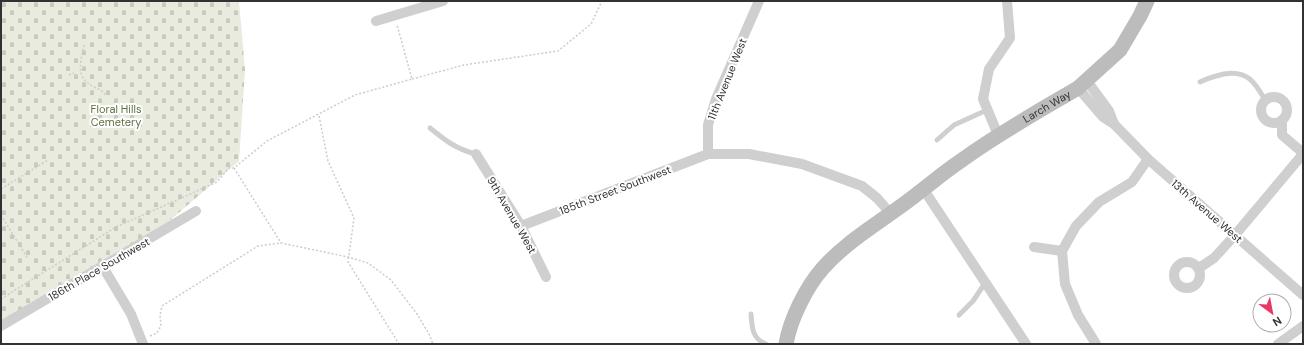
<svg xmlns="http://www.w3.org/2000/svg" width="1304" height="345" viewBox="0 0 1304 345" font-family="'DM Sans',sans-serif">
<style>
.cemetery{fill:url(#cemetery-stones)}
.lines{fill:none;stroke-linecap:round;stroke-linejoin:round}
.path{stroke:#ccc;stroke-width:1.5;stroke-dasharray:2 2;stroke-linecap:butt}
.lane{stroke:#cfcfcf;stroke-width:5}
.street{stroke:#cfcfcf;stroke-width:10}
.secondary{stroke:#bcbcbc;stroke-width:15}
.labels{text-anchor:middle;stroke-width:4;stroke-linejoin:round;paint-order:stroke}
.street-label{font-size:11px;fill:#323232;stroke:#fff}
.park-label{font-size:11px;fill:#5d6f3f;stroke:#fff}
</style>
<defs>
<pattern id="cemetery-stones" width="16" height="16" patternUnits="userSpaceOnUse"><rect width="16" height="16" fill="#e8ebde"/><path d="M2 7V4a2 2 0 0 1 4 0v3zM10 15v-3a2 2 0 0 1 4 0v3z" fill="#c7cabf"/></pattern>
</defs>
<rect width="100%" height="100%" fill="#fff"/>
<!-- cemetery -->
<path class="cemetery" d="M1 1H239L245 70 239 161 147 240 1 325Z"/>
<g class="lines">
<!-- path -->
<g class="path">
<path d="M84 45C81 62 74 77 94 87 99 89 103 91 106 96"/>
<path d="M69 75 74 73"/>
<path d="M412 79 464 65 558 51 591 24 602 1"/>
<path d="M319 116 328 161 354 218 348 262 399 344"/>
<path d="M234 168 281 243"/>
<path d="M1 189 48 160"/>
<path d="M1 215 28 259"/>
<path d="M1 299 116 227 217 182 229 168H234L267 141 355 95 412 79 397 25"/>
<path d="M150 336 157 333 161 326 160 315 162 306 258 246 281 243 348 257 368 263 391 280 417 314 429 334 433 344"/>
</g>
<!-- lane -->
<g class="lane">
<path d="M1200 82C1208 78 1215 76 1224 74 1247 70 1255 82 1265 100"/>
<path d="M430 128C446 141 456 149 476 154"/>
<path d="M937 140 954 125 987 110"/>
<path d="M751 314C752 327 752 339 766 344"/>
<path d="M959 315 973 301 985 283"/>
</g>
<!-- street -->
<g class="street">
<path d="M376 21 443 1"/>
<path d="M1087 81 1109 111 1114 124"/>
<path d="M1078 88 1103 117 1114 124 1148 159 1303 295"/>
<circle cx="1274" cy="110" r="13"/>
<path d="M1282 120V135L1303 153"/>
<path d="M998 135 983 99 989 69 1010 38 1007 1"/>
<path d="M476 154 521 226 546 277"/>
<path d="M708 154V125L716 99 759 1"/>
<path d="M924 190 1026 344"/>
<path d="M521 226 708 154H749L802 164 862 186 877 198 891 214"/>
<path d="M1034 247 1062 251 1076 226 1099 202 1132 182 1148 159"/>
<path d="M1062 251 1065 284 1078 315 1096 344"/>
<circle cx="1187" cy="275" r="13"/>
<path d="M103 267 131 314 143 344"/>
<path d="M1199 268 1214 258 1235 235 1303 154"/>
<path d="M1 326 196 211"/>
<path d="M1278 344 1303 326"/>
</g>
<!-- secondary -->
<path class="secondary" id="s1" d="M786 344C790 320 806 287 823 268 845 243 874 226 901 206 922 191 941 174 962 160 999 133 1039 111 1078 88L1120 50 1140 16 1147 1"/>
</g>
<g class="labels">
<!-- street labels -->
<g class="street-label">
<text transform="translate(727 79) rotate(-68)" y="4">11th Avenue West</text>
<text dy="4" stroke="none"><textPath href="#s1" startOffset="362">Larch Way</textPath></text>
<text transform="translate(615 190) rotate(-21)" y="4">185th Street Southwest</text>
<text transform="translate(1207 211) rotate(41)" y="4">13th Avenue West</text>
<text transform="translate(512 215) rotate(60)" y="4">9th Avenue West</text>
<text transform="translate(99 269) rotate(-30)" y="4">186th Place Southwest</text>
</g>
<!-- park labels -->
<g class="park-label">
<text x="116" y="113">Floral Hills<tspan x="116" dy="13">Cemetery</tspan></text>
</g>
</g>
<!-- border -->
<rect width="1304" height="345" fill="none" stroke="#323232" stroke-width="4"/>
<!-- north arrow -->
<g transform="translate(1272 313) rotate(148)"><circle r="19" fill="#ffffff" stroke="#adadad"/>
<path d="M0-3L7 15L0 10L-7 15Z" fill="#e43a63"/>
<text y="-6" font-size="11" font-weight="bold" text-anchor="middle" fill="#323232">N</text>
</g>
</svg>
